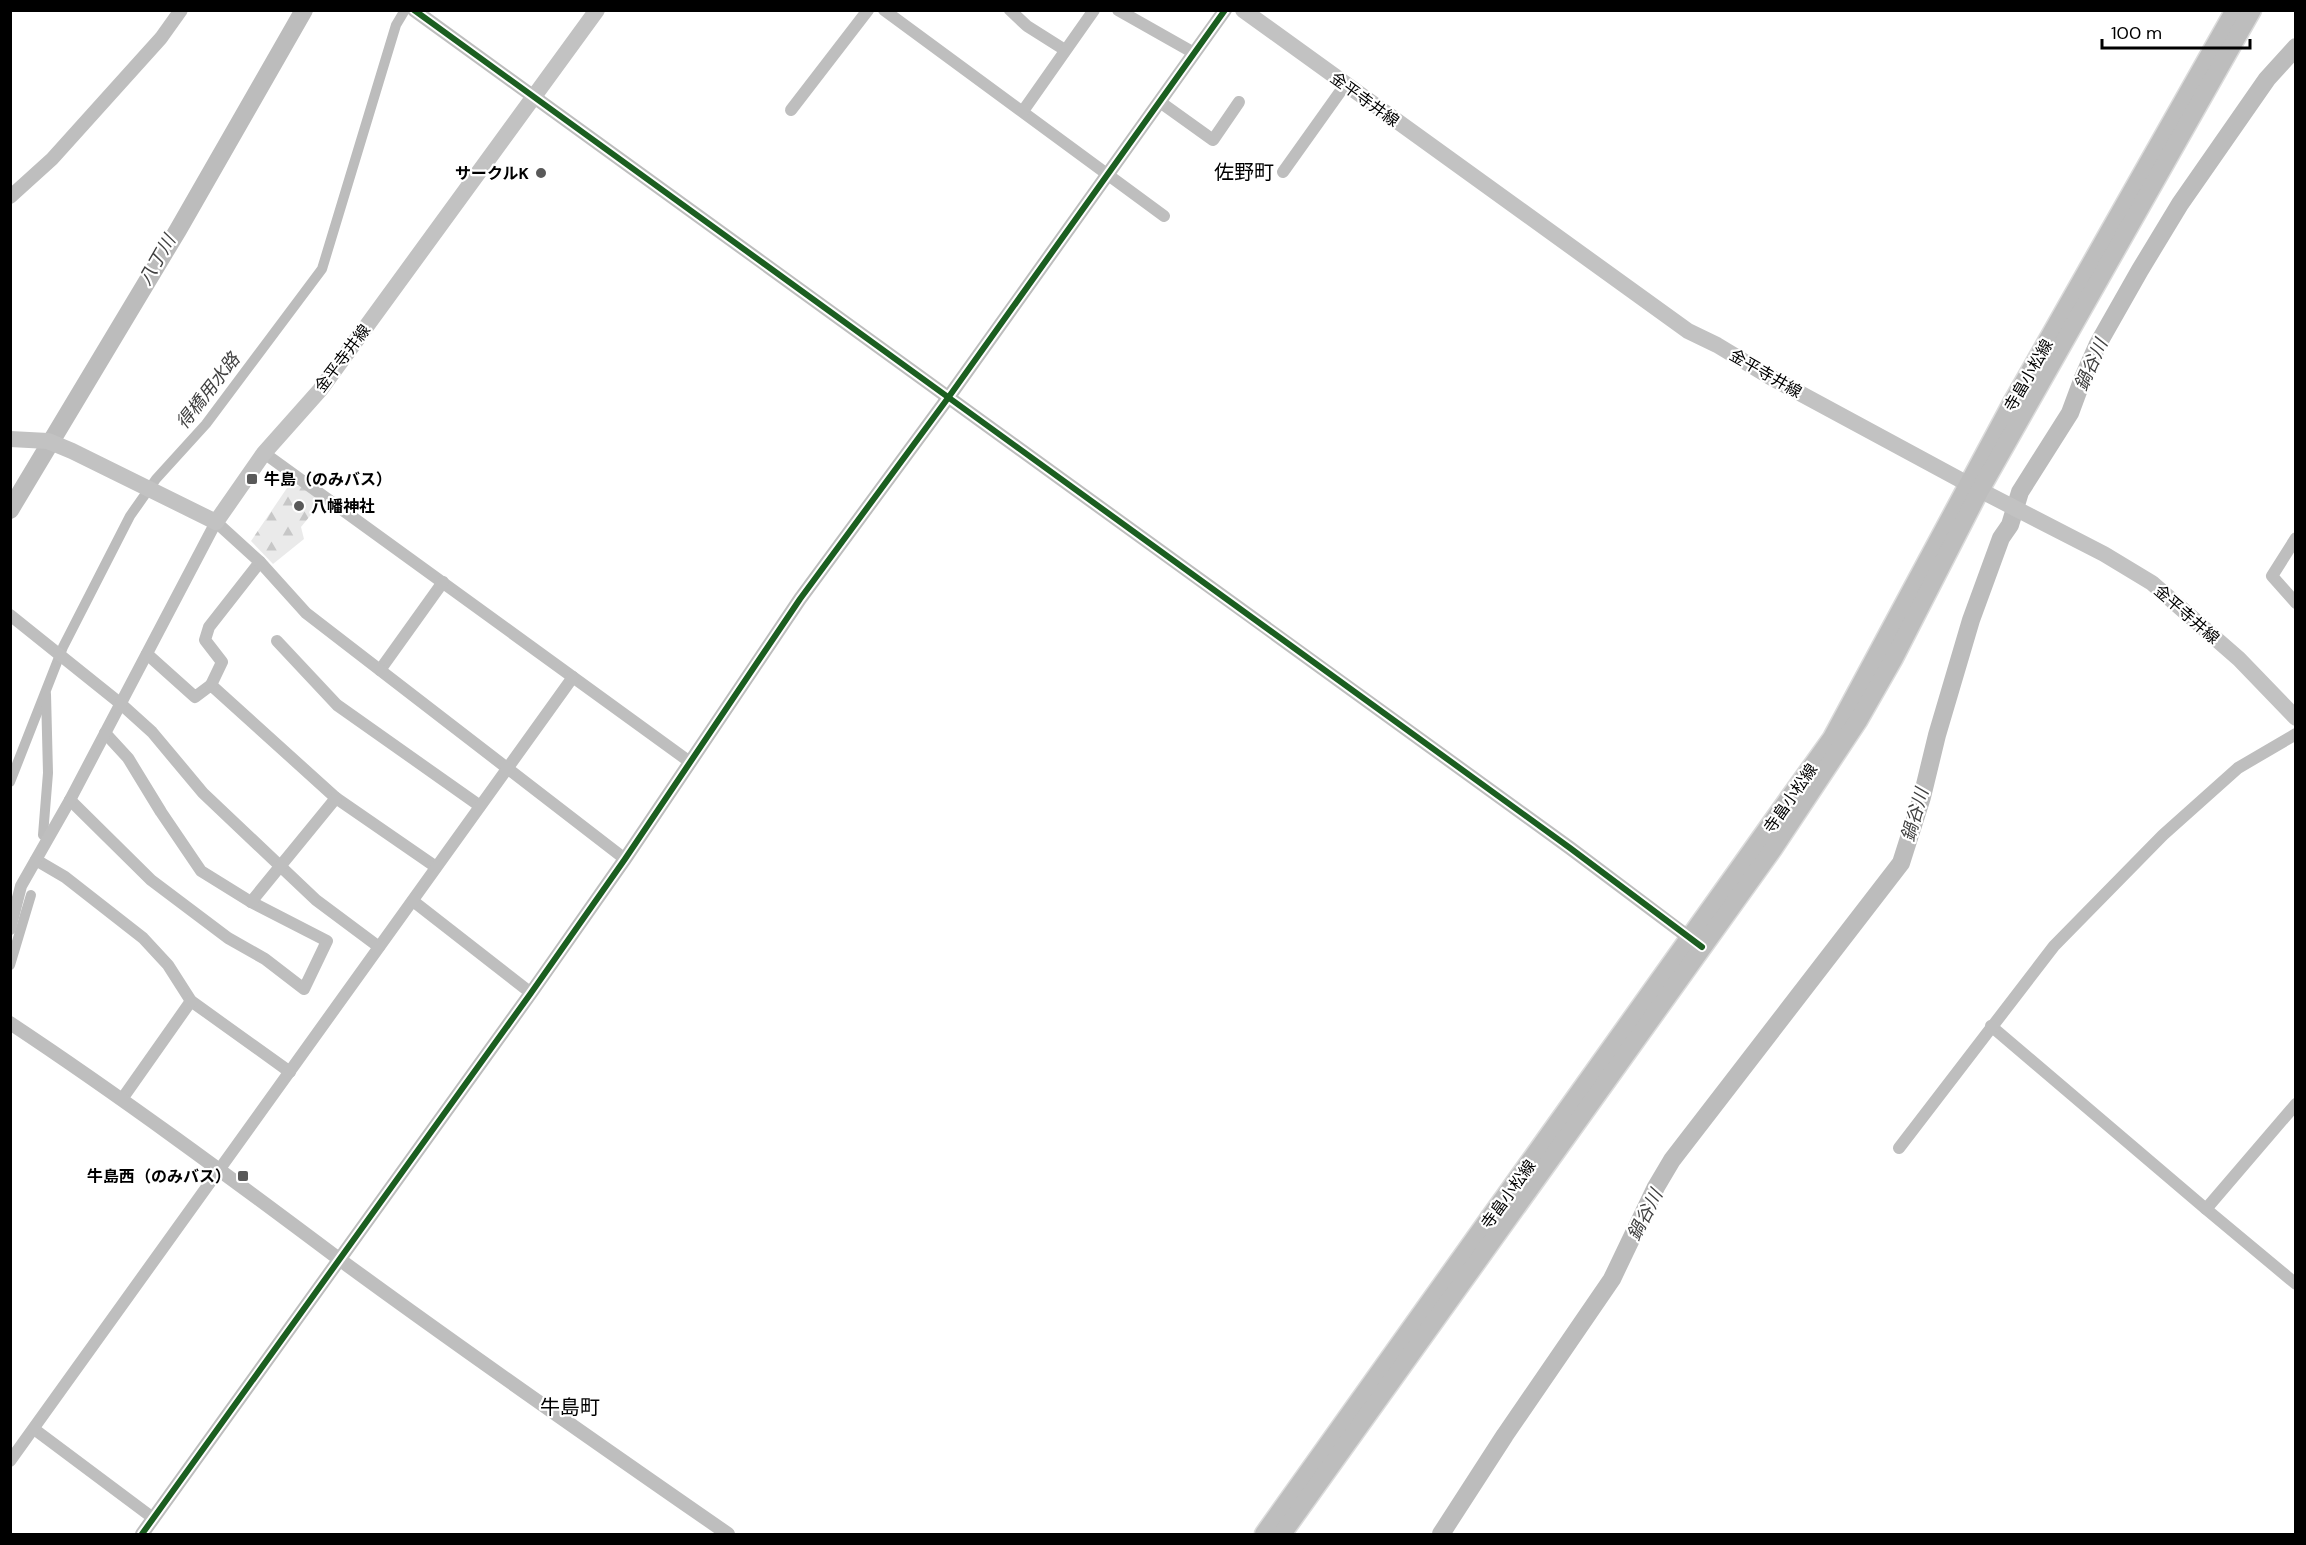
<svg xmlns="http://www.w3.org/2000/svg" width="2306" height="1545" viewBox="0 0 2306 1545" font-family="'DM Sans','Noto Sans JP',sans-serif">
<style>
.forest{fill:url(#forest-firs)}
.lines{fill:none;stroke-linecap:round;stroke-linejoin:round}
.canal{stroke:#bcbcbc;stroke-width:10}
.river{stroke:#bcbcbc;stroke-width:18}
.primary-casing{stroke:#dbdbdb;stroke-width:21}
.minor{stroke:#bebebe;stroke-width:12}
.tertiary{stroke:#bebebe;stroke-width:14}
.secondary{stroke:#c2c2c2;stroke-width:16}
.primary{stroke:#bdbdbd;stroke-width:18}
.cycleway-casing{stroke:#fff;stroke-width:10}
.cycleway{stroke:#1b5e20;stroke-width:6}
.poi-dot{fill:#595959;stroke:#fff;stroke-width:2}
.labels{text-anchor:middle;stroke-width:4.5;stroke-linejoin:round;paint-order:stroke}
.street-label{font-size:16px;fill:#000;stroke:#fff}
.poi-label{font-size:16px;font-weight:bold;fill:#000;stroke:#fff;text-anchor:end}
.water-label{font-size:18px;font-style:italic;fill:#414141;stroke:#fff}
.quarter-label{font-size:20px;fill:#000;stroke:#fff}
</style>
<defs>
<pattern id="forest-firs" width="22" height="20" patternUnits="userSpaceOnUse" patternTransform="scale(1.5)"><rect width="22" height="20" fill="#eaeaea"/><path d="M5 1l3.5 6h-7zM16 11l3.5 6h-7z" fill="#c7c7c7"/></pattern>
</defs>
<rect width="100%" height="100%" fill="#fff"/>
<!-- forest -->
<path class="forest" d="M304 485 323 500 301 527 304 539 273 564 251 541 287 488Z"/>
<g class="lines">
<!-- canal -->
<g class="canal">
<path d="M10 782 63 647 130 516 156 479 206 424 322 269 396 25 405 10"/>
<path d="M43 835 48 773 46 694"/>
<path d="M10 965 31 895"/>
</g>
<!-- river -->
<g class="river">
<path d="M10 510 178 230 304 10"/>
<path d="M1441 1534 1505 1435 1612 1279 1656 1187 1672 1160 1901 863 1922 797 1937 735 1971 620 2001 538 2010 525 2020 492 2070 413 2083 378 2098 344 2140 270 2180 204 2267 79 2296 47"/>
</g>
<!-- primary casing -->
<g class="primary-casing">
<g id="primary">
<path d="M1264 1534 1832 738 2012 403 2235 10"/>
<path d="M1282 1534 1773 849 1858 721 1894 658 1980 490 2252 10"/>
</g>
</g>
<!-- minor -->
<g class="minor">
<path d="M884 10 1164 216"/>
<path d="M1010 10 1027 26 1065 50"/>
<path d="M1118 10 1194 53"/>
<path d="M1160 102 1213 140 1239 102"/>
<path d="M791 110 868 10"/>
<path d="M1023 111 1094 10"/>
<path d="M1283 172 1345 85"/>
<path d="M264 453 690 762"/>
<path d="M2296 538 2272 576 2296 603"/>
<path d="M10 615 121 704 152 732 203 793 316 900 379 947"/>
<path d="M277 641 337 705 480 806"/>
<path d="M147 654 195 697 211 685 336 798 436 867"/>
<path d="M380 670 443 582"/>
<path d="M211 685 222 662 205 640 209 627 260 562"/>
<path d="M70 800 151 880 228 938 265 959 304 989 327 941 251 902 201 871 161 812 128 758 105 733"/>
<path d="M36 860 65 877 143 938 168 965 191 1001 290 1072"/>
<path d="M413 901 531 993"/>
<path d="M251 902 336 798"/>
<path d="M10 929 21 886 70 800 216 522 260 562 306 613 625 859"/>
<path d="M1991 1026 2206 1209 2296 1104"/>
<path d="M122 1099 191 1001"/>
<path d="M1899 1148 2054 946 2163 835 2238 768 2296 734"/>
<path d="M2206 1209 2296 1284"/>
<path d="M34 1429 153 1518"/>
<path d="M10 1461 573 677"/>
</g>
<!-- tertiary -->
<g class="tertiary">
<path d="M414 10 1570 848 1695 942"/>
<path d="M10 197 52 159 161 38 181 10"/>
<path d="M10 1023C123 1098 231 1178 339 1259 467 1353 598 1444 728 1534"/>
<path d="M142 1534 531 993 625 859 800 599 948 398 1225 10"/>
</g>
<!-- secondary -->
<g class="secondary">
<path d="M1243 10 1688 331 1717 345 1770 377 1968 484 2104 554 2152 583 2239 659 2296 718"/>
<path d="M10 439 48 441 72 451 216 522 264 453 320 390 597 10"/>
</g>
<!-- primary -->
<use href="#primary" class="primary"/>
<!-- cycleway casing -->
<g class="cycleway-casing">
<g id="cycleway">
<path d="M414 10 1570 848 1702 947"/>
<path d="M142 1534 531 993 625 859 800 599 948 398 1225 10"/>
</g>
</g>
<!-- cycleway -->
<use href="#cycleway" class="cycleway"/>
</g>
<!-- markers -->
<g class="poi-dot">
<circle cx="541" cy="173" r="6"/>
<rect x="246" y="473" width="12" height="12" rx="3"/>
<circle cx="299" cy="506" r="6"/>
<rect x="237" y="1170" width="12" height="12" rx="3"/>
</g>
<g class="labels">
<!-- street labels -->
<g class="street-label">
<text transform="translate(1365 99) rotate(36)" y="6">金平寺井線</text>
<text transform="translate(342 358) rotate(-53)" y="6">金平寺井線</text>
<text transform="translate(1766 373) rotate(30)" y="6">金平寺井線</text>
<text transform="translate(2028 375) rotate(-60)" y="6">寺畠小松線</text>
<text transform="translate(2187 614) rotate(41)" y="6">金平寺井線</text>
<text transform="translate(1790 798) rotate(-55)" y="6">寺畠小松線</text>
<text transform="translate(1508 1194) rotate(-54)" y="6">寺畠小松線</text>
</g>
<!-- poi labels -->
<g class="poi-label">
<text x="529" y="179">サークルK</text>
<text x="264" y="485" text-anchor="start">牛島（のみバス）</text>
<text x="311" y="512" text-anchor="start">八幡神社</text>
<text x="231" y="1182">牛島西（のみバス）</text>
</g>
<!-- water labels -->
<g class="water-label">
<text transform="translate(157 260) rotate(-60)" y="6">八丁川</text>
<text transform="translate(2091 365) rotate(-66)" y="6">鍋谷川</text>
<text transform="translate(208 391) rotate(-52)" y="6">得橋用水路</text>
<text transform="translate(1915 815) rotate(-74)" y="6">鍋谷川</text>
<text transform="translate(1645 1215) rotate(-63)" y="6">鍋谷川</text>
</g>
<!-- quarter labels -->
<g class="quarter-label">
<text x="1244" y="179">佐野町</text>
<text x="570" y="1414">牛島町</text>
</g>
</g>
<!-- border -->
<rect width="2306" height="1545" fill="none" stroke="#000000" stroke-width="24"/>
<!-- scale -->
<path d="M2102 39v9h148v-9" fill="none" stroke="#000000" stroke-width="3"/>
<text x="2111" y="39" font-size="18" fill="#000000" stroke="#ffffff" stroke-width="4.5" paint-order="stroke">100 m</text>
</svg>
